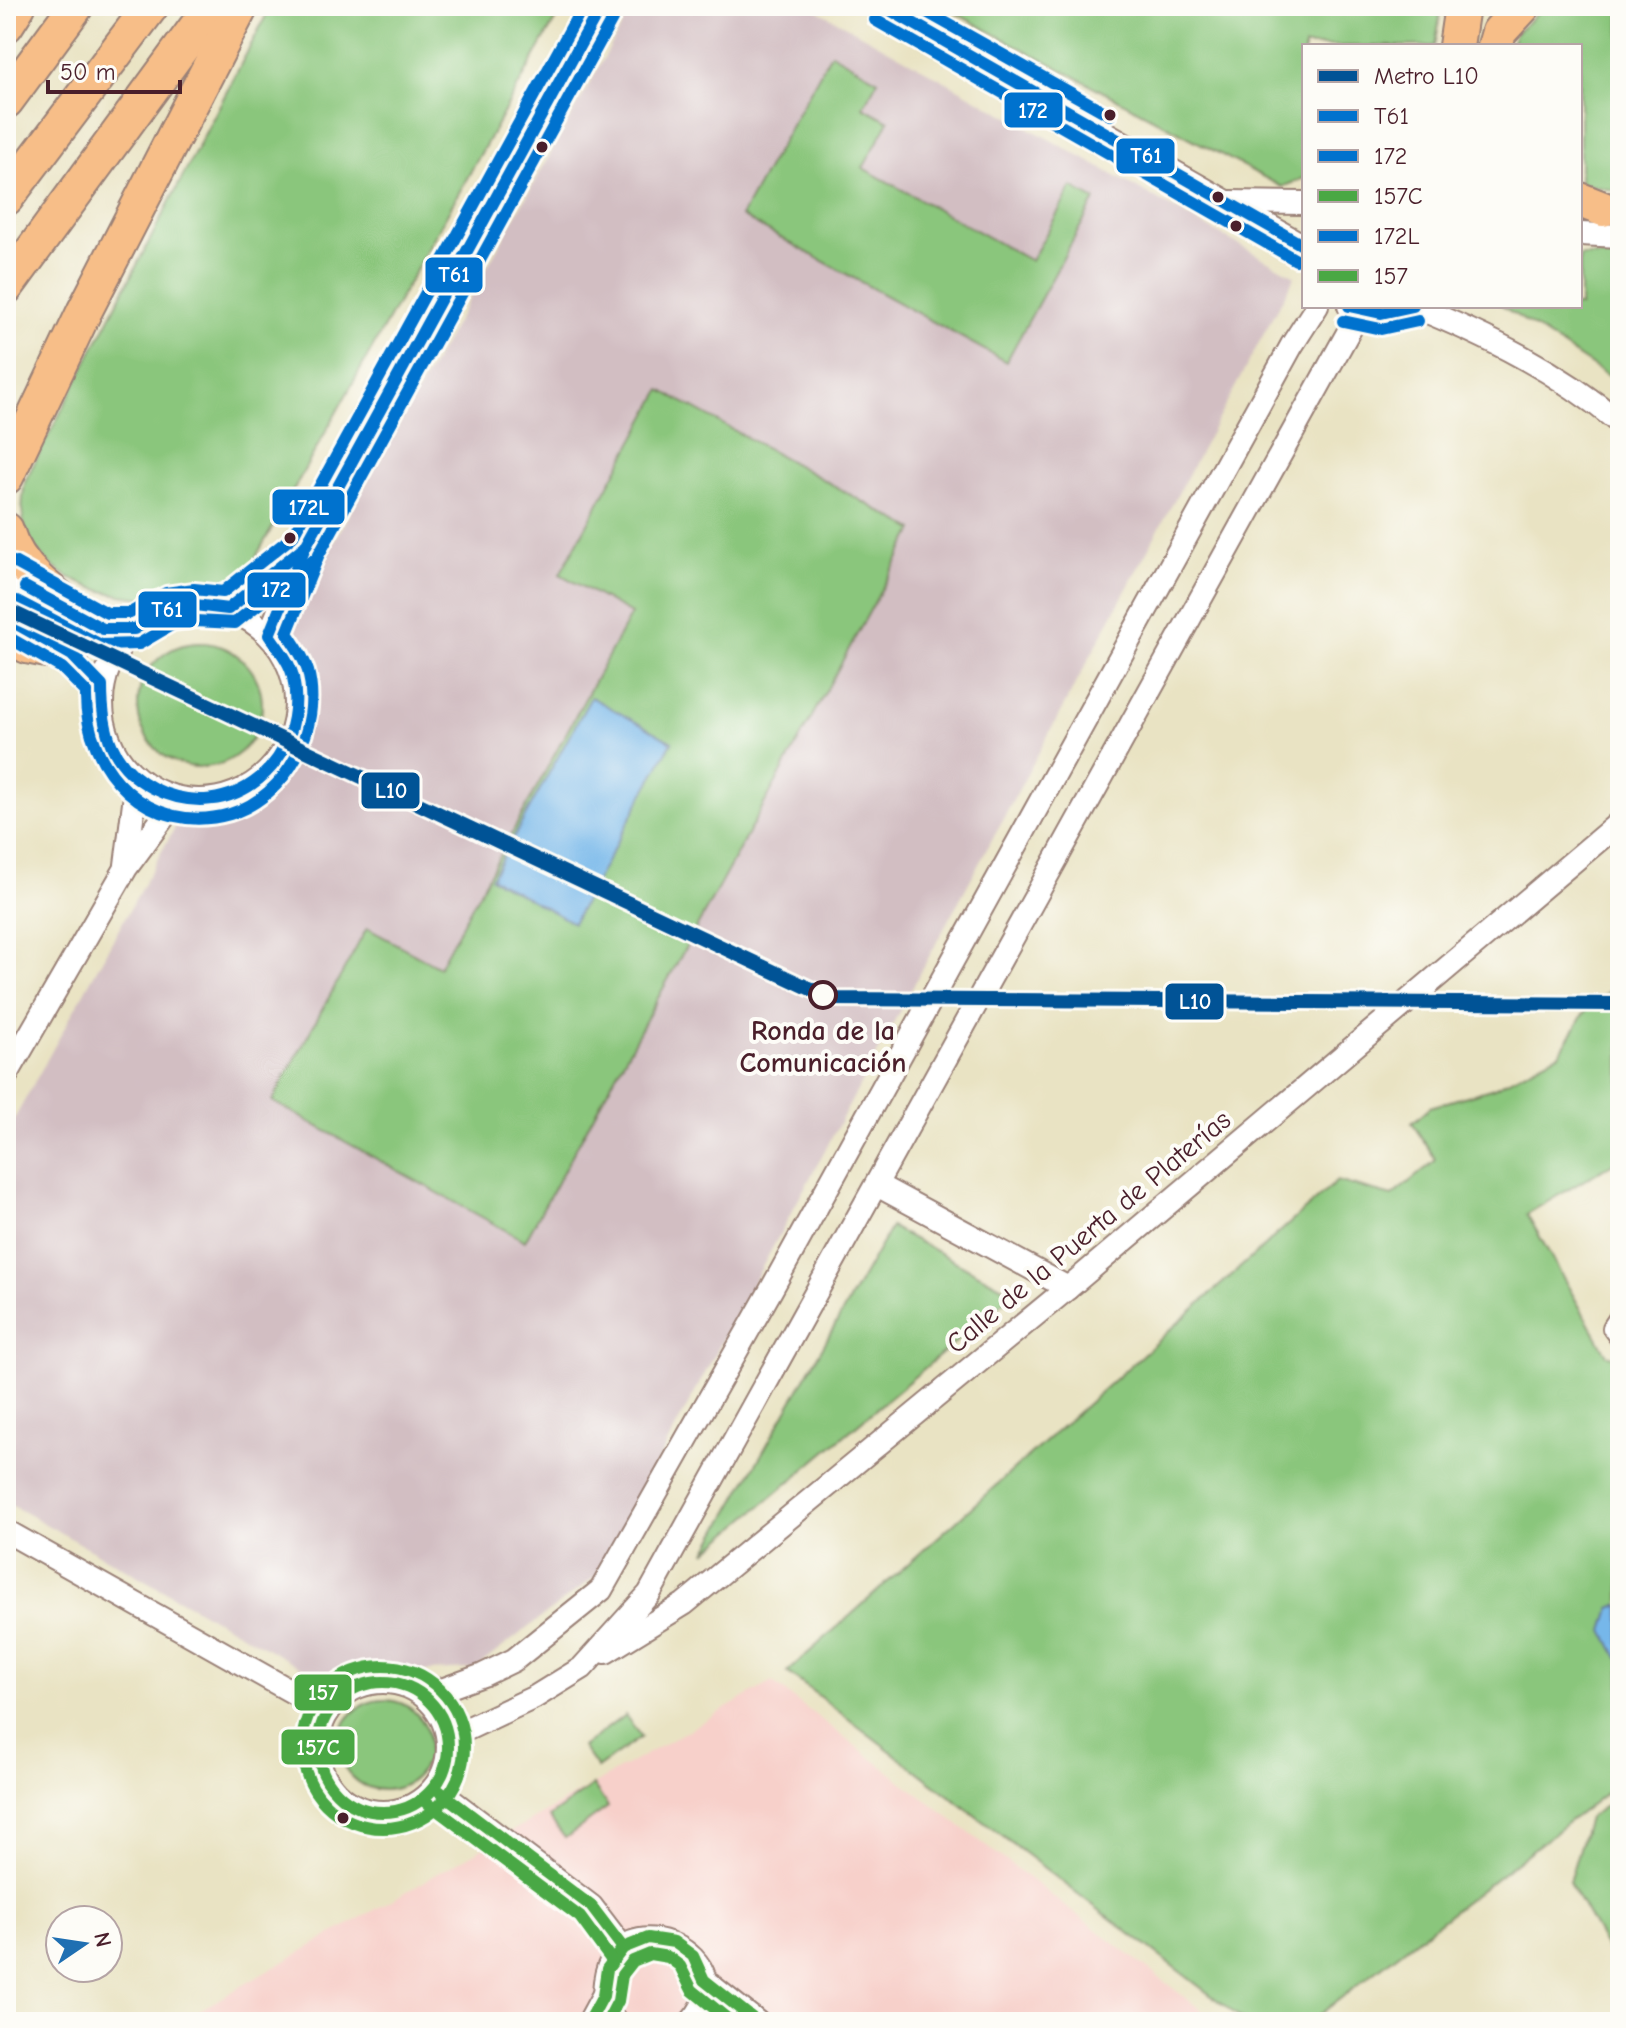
<svg xmlns="http://www.w3.org/2000/svg" width="1626" height="2028" viewBox="0 0 1626 2028" font-family="'Comic Neue',sans-serif">
<style>
.built{fill:#f7d0ca}
.industrial{fill:#d2bec2}
.green{fill:#8ac67b;stroke:#6a7253;stroke-width:2}
.water{fill:#76b7ea;stroke:#606b8a;stroke-width:2}
.lines{fill:none;stroke-linecap:round;stroke-linejoin:round}
.minor-casing{stroke:#9a8177;stroke-width:26}
.highway-casing{stroke:#9a8177;stroke-width:38}
.minor{stroke:#fff;stroke-width:22}
.highway{stroke:#f7be88;stroke-width:34}
.bus-1-casing{stroke:#fdfcf7;stroke-width:18}
.bus-2-casing{stroke:#fdfcf7;stroke-width:18}
.bus-3-casing{stroke:#fdfcf7;stroke-width:18}
.bus-4-casing{stroke:#fdfcf7;stroke-width:18}
.bus-5-casing{stroke:#fdfcf7;stroke-width:18}
.bus-1{stroke:#0072ce;stroke-width:12}
.bus-2{stroke:#0072ce;stroke-width:12}
.bus-3{stroke:#4aa844;stroke-width:12}
.bus-4{stroke:#0072ce;stroke-width:12}
.bus-5{stroke:#4aa844;stroke-width:12}
.metro-1-casing{stroke:#fdfcf7;stroke-width:20}
.metro-1{stroke:#015396;stroke-width:14}
.bus-dot{fill:#4a1f2b;stroke:#fdfcf7;stroke-width:3}
.stop-dot{fill:#fdfcf7;stroke:#4a1f2b;stroke-width:4}
.labels{text-anchor:middle;stroke-width:8;stroke-linejoin:round;paint-order:stroke}
.stop-label{font-size:28px;font-weight:bold;fill:#4a1f2b;stroke:#fdfcf7}
.street-label{font-size:28px;fill:#4a1f2b;stroke:#fdfcf7}
.line-badge{stroke:#fdfcf7;stroke-width:3}
.badge-label{font-size:22px;text-anchor:middle;font-weight:bold;fill:#fff}
</style>
<rect width="100%" height="100%" fill="#fdfcf7"/>
<filter id="ink" filterUnits="userSpaceOnUse"><feTurbulence type="fractalNoise" baseFrequency=".0125" numOctaves="2"/><feDisplacementMap in="SourceGraphic" scale="16" xChannelSelector="R" yChannelSelector="G"/><feConvolveMatrix kernelMatrix="1 2 1 2 8 2 1 2 1" color-interpolation-filters="sRGB"/></filter>
<filter id="wash" filterUnits="userSpaceOnUse"><feTurbulence type="fractalNoise" baseFrequency=".006" numOctaves="4" result="noise"/><feDisplacementMap in="SourceGraphic" scale="32" xChannelSelector="R" yChannelSelector="G"/><feGaussianBlur stdDeviation="1.8" result="paint"/><feColorMatrix in="noise" values="0 0 0 0 0 0 0 0 0 0 0 0 0 0 0 0 0 1.4 0 .05"/><feComposite in="paint" operator="in"/></filter>
<g filter="url(#wash)">
<rect width="100%" height="100%" fill="#e9e3c3"/>
<!-- built -->
<path class="built" d="M772 1682 1217 2022H179Z"/>
<!-- industrial -->
<path class="industrial" d="M633 6H810L1295 276 596 1576 474 1669 316 1676 6 1502V1134L185 809 250 791 296 730 304 682 284 630Z"/>
<!-- green -->
<g class="green">
<path d="M271 6H563L252 564C245 571 238 581 229 585 172 611 65 601 31 541 19 522 22 502 25 481Z"/>
<path d="M942 6H1442L1435 46H1304V178L1282 187Z"/>
<path d="M1545 6H1620V192L1580 183V46H1510L1515 34Z"/>
<path d="M831 53 878 80 863 107 889 121 863 168 1031 261 1072 187 1095 200 1006 362 741 216Z"/>
<path d="M1580 256H1620V384L1502 306H1580Z"/>
<path d="M661 390 914 530 525 1241 272 1101 367 928 439 967 631 614 560 574Z"/>
<circle cx="200" cy="705" r="62"/>
<path d="M1620 984V1159L1527 1214 1607 1355 1620 1359V1782L1310 2022H1246L787 1672 1337 1181 1392 1196 1436 1160 1412 1123 1430 1107 1494 1088 1560 1053 1587 1008Z"/>
<path d="M891 1227 1014 1293 706 1552Z"/>
<circle cx="384" cy="1745" r="45"/>
<path d="M625 1715 641 1737 597 1768 582 1747Z"/>
<path d="M593 1785 608 1807 565 1838 549 1817Z"/>
<path d="M1620 1796V1973L1569 1882 1588 1818Z"/>
</g>
<!-- water -->
<g class="water">
<path d="M591 697 672 742 573 923 491 878Z"/>
<path d="M1620 1604V1657L1618 1658 1604 1631 1611 1608Z"/>
</g>
</g>
<g filter="url(#ink)">
<g class="lines">
<!-- minor casing -->
<g class="minor-casing">
<g id="minor">
<path d="M883 6 1304 246"/>
<path d="M1230 202 1304 203"/>
<path d="M1580 234 1620 236"/>
<path d="M1349 306C1371 317 1391 314 1413 306"/>
<path d="M1413 306C1487 336 1558 371 1620 423"/>
<path d="M6 576 41 595"/>
<circle cx="199" cy="703" r="97"/>
<path d="M228 609 302 549"/>
<path d="M269 635 305 547 601 6"/>
<path d="M126 865 137 779"/>
<path d="M6 1076 126 868 177 799"/>
<path d="M877 1185 1068 1288"/>
<path d="M1620 1319 1614 1328 1620 1336"/>
<path d="M6 1531 328 1712"/>
<path d="M606 1652 684 1604 1068 1288 1620 822"/>
<circle cx="383" cy="1747" r="65"/>
<path d="M425 1696 483 1675 514 1660 601 1590 771 1290 1292 345 1317 306"/>
<path d="M448 1738 535 1697 582 1668 649 1594 1360 311"/>
<path d="M435 1788 591 1906 623 1948"/>
<path d="M704 1980 757 2022"/>
<path d="M698 2015 752 2018"/>
<path d="M589 2022 603 1996"/>
<path d="M616 2022C606 2010 603 1997 605 1982 617 1894 750 1959 691 2022"/>
</g>
</g>
<!-- highway casing -->
<g class="highway-casing">
<g id="highway">
<path d="M6 25 18 6"/>
<path d="M1456 46 1462 6"/>
<path d="M1495 46 1499 32 1523 6"/>
<path d="M6 101 76 6"/>
<path d="M6 198 151 6"/>
<path d="M1580 200 1603 209"/>
<path d="M6 287 212 6"/>
<path d="M6 477 84 312 241 6"/>
<path d="M6 530C20 577 65 601 103 629"/>
<path d="M6 635 27 646 72 655"/>
</g>
</g>
<!-- minor -->
<use href="#minor" class="minor"/>
<!-- highway -->
<use href="#highway" class="highway"/>
<!-- bus-1 casing -->
<g class="bus-1-casing">
<g id="bus-1">
<path d="M883 6 1304 246"/>
<path d="M1349 306 1381 313 1413 306"/>
<path d="M25 587 103 629H134L168 609 195 605 228 609 303 548"/>
<path d="M6 618 72 655 102 686C102 731 111 766 153 788 231 828 310 761 293 677 290 662 278 648 269 635L305 547 601 6"/>
</g>
</g>
<!-- bus-2 casing -->
<g class="bus-2-casing">
<g id="bus-2">
<path d="M875 20 1296 260"/>
<path d="M1343 321 1381 329 1418 321"/>
<path d="M17 601 101 645 139 644 173 624 195 621 235 623 313 560"/>
<path d="M6 636 62 668 86 692C84 771 150 837 230 814 287 797 323 727 308 671 304 657 295 645 287 633L319 554 615 14"/>
</g>
</g>
<!-- bus-3 casing -->
<g class="bus-3-casing">
<g id="bus-3">
<circle cx="383" cy="1747" r="65"/>
<path d="M435 1788 591 1906 623 1948"/>
<path d="M589 2022 603 1996 607 1969 623 1948 648 1938 674 1942 693 1956 704 1980 757 2022"/>
</g>
</g>
<!-- bus-4 casing -->
<g class="bus-4-casing">
<g id="bus-4">
<path d="M916 6 1110 115"/>
<path d="M14 562 107 613H130L166 593 194 589 223 592 292 537 583 6"/>
</g>
</g>
<!-- bus-5 casing -->
<g class="bus-5-casing">
<g id="bus-5">
<circle cx="383" cy="1747" r="81"/>
<path d="M425 1801 580 1917 610 1958"/>
<path d="M607 2022 618 2001 622 1975 633 1961 650 1954 668 1957 680 1966 692 1990 731 2022"/>
</g>
</g>
<!-- bus-1 -->
<use href="#bus-1" class="bus-1"/>
<!-- bus-2 -->
<use href="#bus-2" class="bus-2"/>
<!-- bus-3 -->
<use href="#bus-3" class="bus-3"/>
<!-- bus-4 -->
<use href="#bus-4" class="bus-4"/>
<!-- bus-5 -->
<use href="#bus-5" class="bus-5"/>
<!-- metro-1 casing -->
<g class="metro-1-casing">
<path id="metro-1" d="M6 609 832 999 1620 1004"/>
</g>
<!-- metro-1 -->
<use href="#metro-1" class="metro-1"/>
</g>
</g>
<!-- markers -->
<g class="bus-dot">
<circle cx="1110" cy="115" r="7"/>
<circle cx="542" cy="147" r="7"/>
<circle cx="1218" cy="197" r="7"/>
<circle cx="1236" cy="226" r="7"/>
<circle cx="290" cy="538" r="7"/>
<circle cx="343" cy="1818" r="7"/>
</g>
<circle class="stop-dot" cx="823" cy="995" r="13"/>
<g class="labels">
<!-- stop labels -->
<g class="stop-label">
<text x="823" y="1040">Ronda de la<tspan x="823" dy="32">Comunicación</tspan></text>
</g>
<!-- street labels -->
<g class="street-label">
<text transform="translate(1088 1231) rotate(-40)" y="10">Calle de la Puerta de Platerías</text>
</g>
</g>
<g class="line-badge">
<rect x="1003" y="91" width="61" height="38" rx="8" fill="#0072ce"/>
<rect x="1115" y="137" width="61" height="38" rx="8" fill="#0072ce"/>
<rect x="424" y="256" width="60" height="38" rx="8" fill="#0072ce"/>
<rect x="271" y="488" width="75" height="38" rx="8" fill="#0072ce"/>
<rect x="246" y="571" width="61" height="38" rx="8" fill="#0072ce"/>
<rect x="137" y="590" width="61" height="39" rx="8" fill="#0072ce"/>
<rect x="360" y="771" width="61" height="39" rx="8" fill="#015396"/>
<rect x="1164" y="982" width="61" height="39" rx="8" fill="#015396"/>
<rect x="293" y="1673" width="60" height="39" rx="8" fill="#4aa844"/>
<rect x="280" y="1728" width="76" height="38" rx="8" fill="#4aa844"/>
</g>
<g class="badge-label">
<text x="1033" y="118">172</text>
<text x="1146" y="163">T61</text>
<text x="454" y="282">T61</text>
<text x="309" y="515">172L</text>
<text x="276" y="597">172</text>
<text x="167" y="617">T61</text>
<text x="391" y="798">L10</text>
<text x="1195" y="1009">L10</text>
<text x="323" y="1700">157</text>
<text x="318" y="1755">157C</text>
</g>
<!-- margin -->
<rect width="1626" height="2028" fill="none" stroke="#fdfcf7" stroke-width="32"/>
<!-- legend -->
<rect x="1302" y="44" width="280" height="264" fill="#fdfcf7" stroke="#b5a4a5" stroke-width="2"/>
<rect x="1318" y="70" width="40" height="12" fill="#015396" stroke="#b5a4a5" stroke-width="2"/>
<text x="1374" y="84" font-size="24" fill="#4a1f2b">Metro L10</text>
<rect x="1318" y="110" width="40" height="12" fill="#0072ce" stroke="#b5a4a5" stroke-width="2"/>
<text x="1374" y="124" font-size="24" fill="#4a1f2b">T61</text>
<rect x="1318" y="150" width="40" height="12" fill="#0072ce" stroke="#b5a4a5" stroke-width="2"/>
<text x="1374" y="164" font-size="24" fill="#4a1f2b">172</text>
<rect x="1318" y="190" width="40" height="12" fill="#4aa844" stroke="#b5a4a5" stroke-width="2"/>
<text x="1374" y="204" font-size="24" fill="#4a1f2b">157C</text>
<rect x="1318" y="230" width="40" height="12" fill="#0072ce" stroke="#b5a4a5" stroke-width="2"/>
<text x="1374" y="244" font-size="24" fill="#4a1f2b">172L</text>
<rect x="1318" y="270" width="40" height="12" fill="#4aa844" stroke="#b5a4a5" stroke-width="2"/>
<text x="1374" y="284" font-size="24" fill="#4a1f2b">157</text>
<!-- north arrow -->
<g transform="translate(84 1944) rotate(77)"><circle r="38" fill="#fdfcf7" stroke="#b5a4a5" stroke-width="2"/>
<path d="M0-6L14 30L0 20L-14 30Z" fill="#1f6fb2"/>
<text y="-12" font-size="22" font-weight="bold" text-anchor="middle" fill="#4a1f2b">N</text>
</g>
<!-- scale -->
<path d="M48 80v12h132v-12" fill="none" stroke="#4a1f2b" stroke-width="4"/>
<text x="60" y="80" font-size="24" fill="#4a1f2b" stroke="#fdfcf7" stroke-width="6" paint-order="stroke">50 m</text>
</svg>
